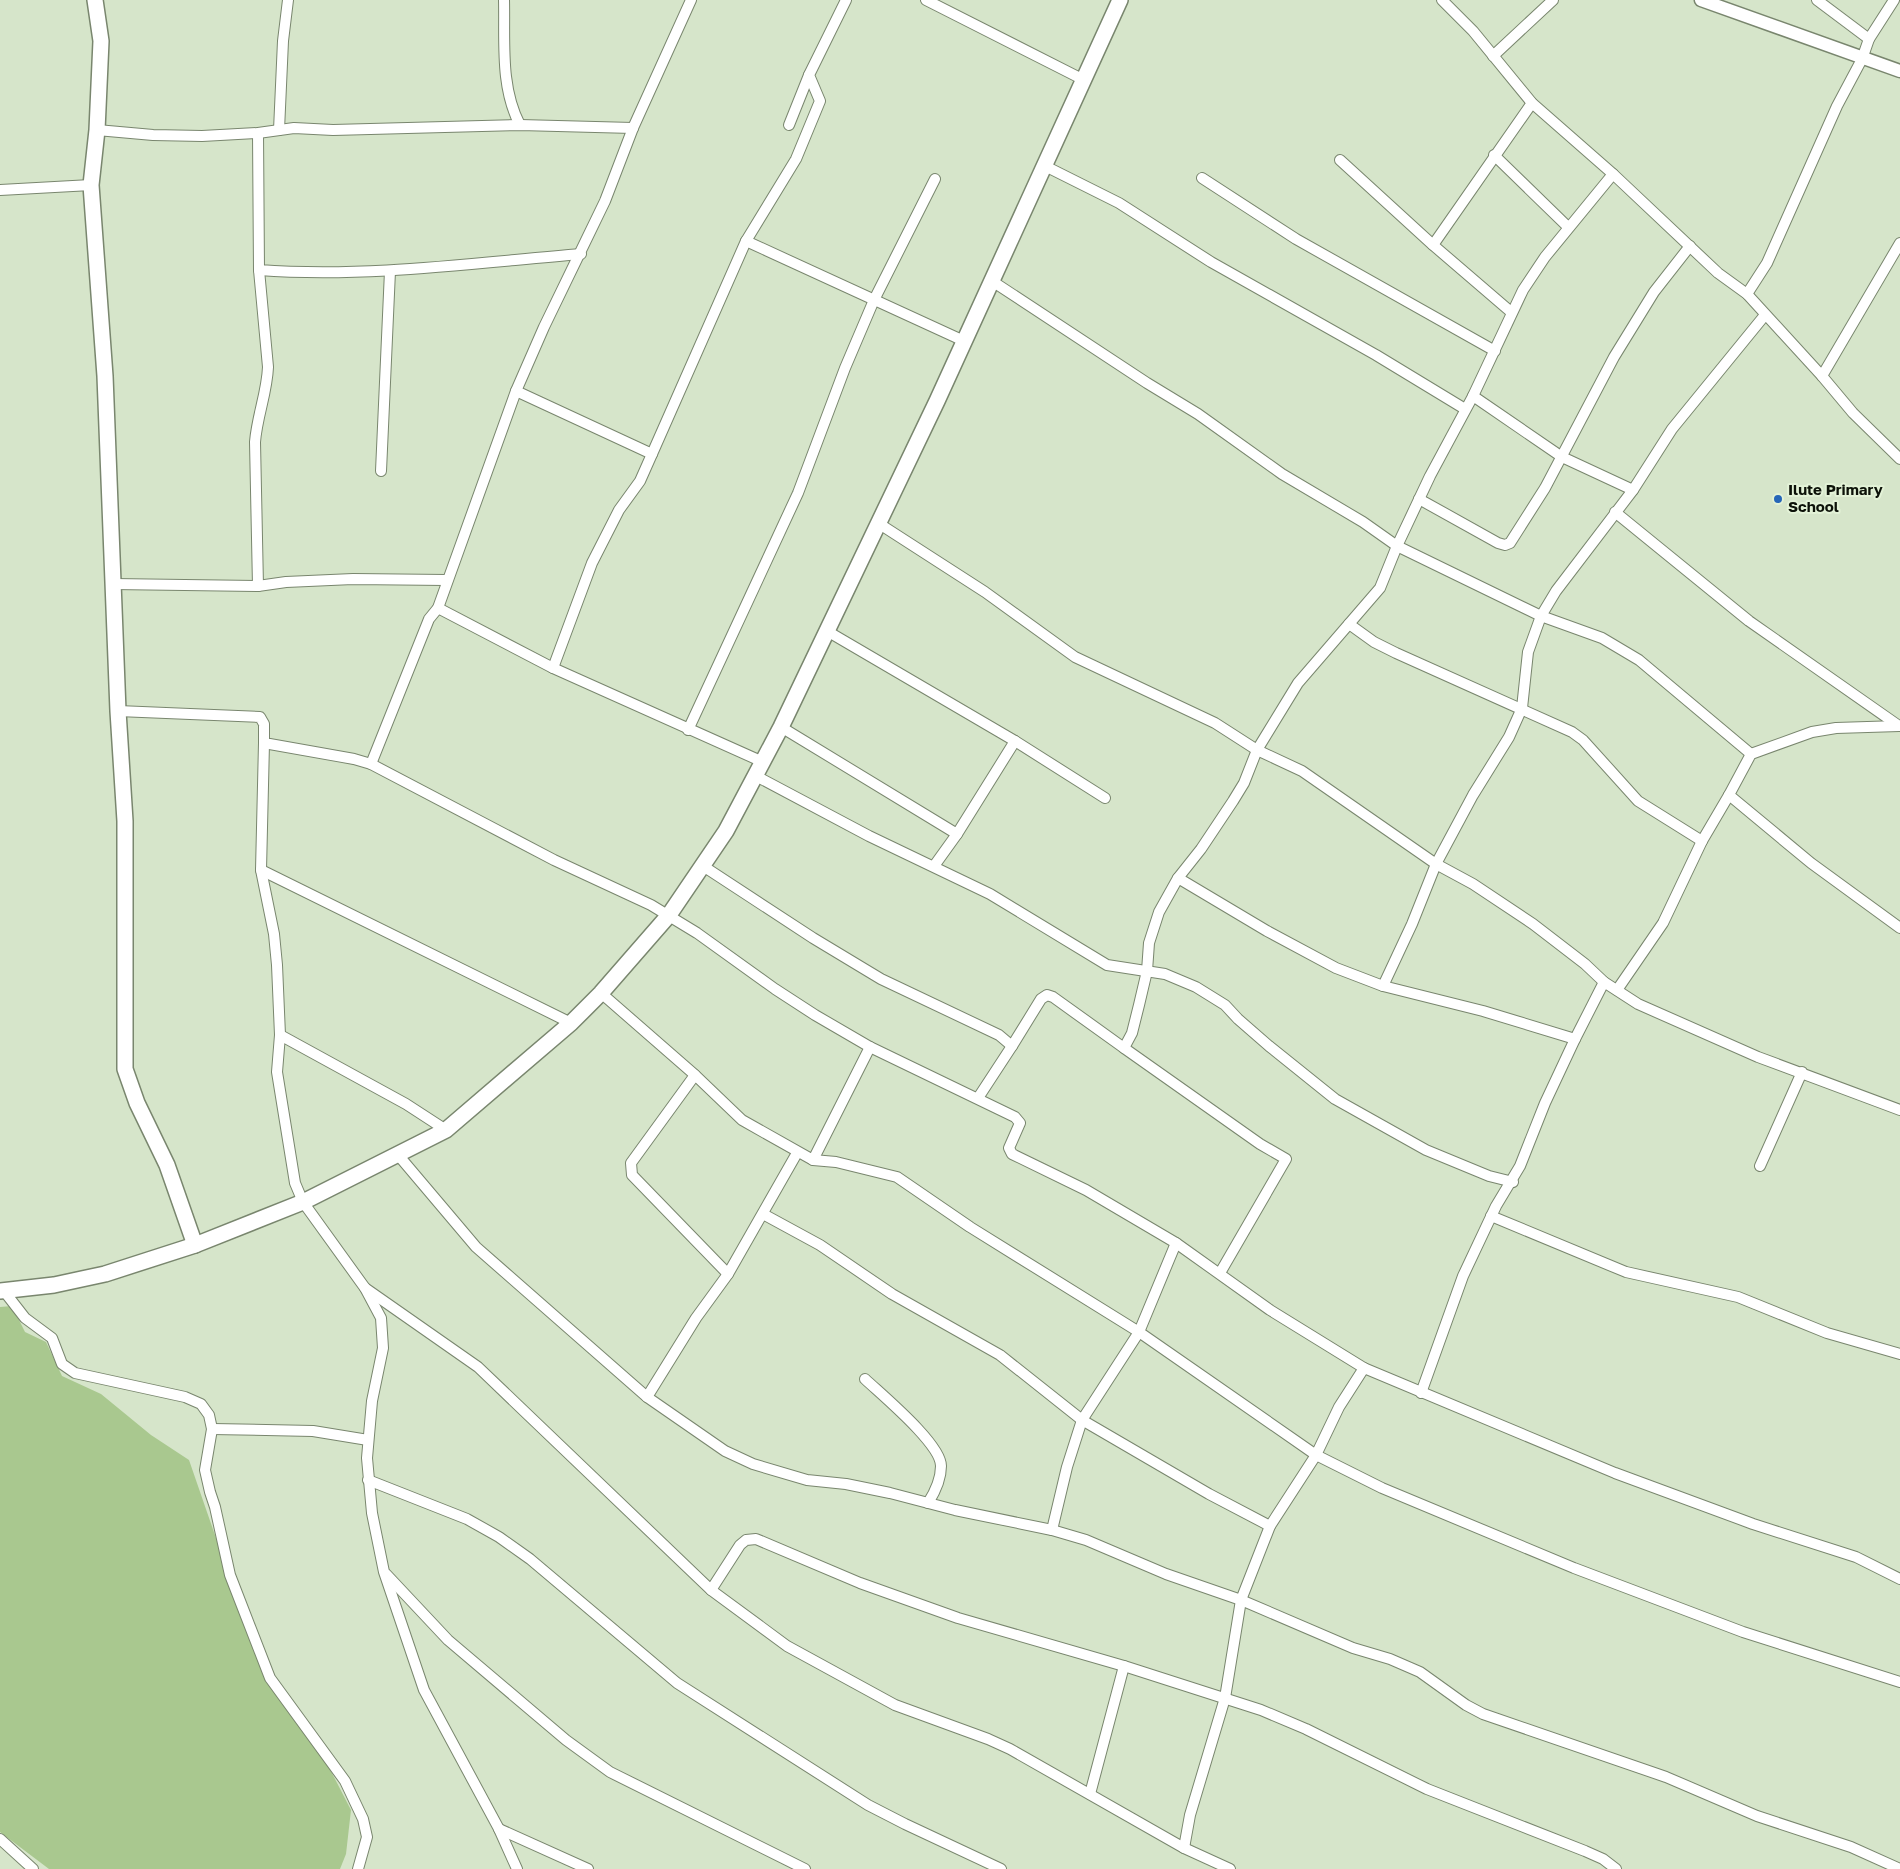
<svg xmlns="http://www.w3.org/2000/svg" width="1900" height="1869" viewBox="0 0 1900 1869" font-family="'Golos Text',sans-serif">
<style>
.green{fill:#a9c88f}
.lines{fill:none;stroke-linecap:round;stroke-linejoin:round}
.minor-casing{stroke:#79866e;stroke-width:12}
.tertiary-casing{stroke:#79866e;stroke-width:15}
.secondary-casing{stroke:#79866e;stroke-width:18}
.minor{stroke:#fff;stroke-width:10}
.tertiary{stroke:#fff;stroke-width:12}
.secondary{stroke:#fff;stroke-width:15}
.poi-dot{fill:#2666b8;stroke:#e3f2d7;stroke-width:2}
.labels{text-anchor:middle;stroke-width:4;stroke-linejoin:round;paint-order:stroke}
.poi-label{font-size:15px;font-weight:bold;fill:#0d1209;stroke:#e3f2d7;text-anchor:start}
</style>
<rect width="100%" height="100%" fill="#d6e5ca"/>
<!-- green -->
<path class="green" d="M12 1306 25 1332 46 1342 62 1376 101 1394 151 1435 189 1460 263 1674 320 1750 351 1810 346 1854 340 1869H49L0 1832V1307Z"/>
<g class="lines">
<!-- minor casing -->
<g class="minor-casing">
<g id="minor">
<path d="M504 0C505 42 500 87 520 125"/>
<path d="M926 0 1084 80"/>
<path d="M1442 0 1473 31 1532 103 1613 174 1718 273 1747 294 1822 376 1853 413 1900 459"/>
<path d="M1817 0 1869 39"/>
<path d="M1493 56 1553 0"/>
<path d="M789 125 809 75"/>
<path d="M97 130 153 135 202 136 258 133 294 128 333 130 520 125 633 128"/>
<path d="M279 130 283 41 288 0"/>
<path d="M258 133 259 270C366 278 474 263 581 254"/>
<path d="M1494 155 1568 227"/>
<path d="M1340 160 1433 245 1511 312"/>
<path d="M1045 166 1119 203 1211 262 1376 355 1465 409"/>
<path d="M1202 178 1296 239 1495 351"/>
<path d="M0 190 91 185"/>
<path d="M746 241 964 341"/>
<path d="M1433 245 1532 103"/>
<path d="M992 281 1147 383 1198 414 1282 474 1363 522 1397 546 1541 616 1602 638 1639 660 1751 754"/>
<path d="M1747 294 1767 263 1837 106 1862 59 1869 39 1894 0"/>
<path d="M1822 376 1900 243"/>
<path d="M516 391 652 454 746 241 796 159 820 101 809 75 846 0"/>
<path d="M1473 396 1562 457 1633 490"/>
<path d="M381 471 390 271"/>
<path d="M1419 499 1498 543 1505 545 1510 543 1545 488 1614 357 1654 292 1690 246"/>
<path d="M1615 512 1749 621 1899 726"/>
<path d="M878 523 985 592 1075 657 1215 723 1257 750 1302 771 1436 864 1473 884 1533 924 1585 964 1604 982 1638 1004 1758 1057 1900 1110"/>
<path d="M113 584 258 586 286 582 353 579 446 580"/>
<path d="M258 586 255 442C257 416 267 393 268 367L259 270"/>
<path d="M438 608 553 668 763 762"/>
<path d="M1349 624 1374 642 1396 653 1572 732 1583 740 1638 801 1702 841"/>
<path d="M553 668 592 563 619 510 640 481 652 454"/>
<path d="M118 711 260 717 264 724V743L354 759 371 764 554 860 651 905 697 933 775 989 815 1015 870 1047 1015 1117 1020 1123 1009 1148 1012 1154 1086 1190 1176 1243 1270 1310 1364 1368 1615 1473 1753 1524 1856 1557 1900 1579"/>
<path d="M1899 726 1836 728 1812 732 1751 754 1729 795 1811 863 1900 928"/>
<path d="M781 727 957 834 1015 741 827 631"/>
<path d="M688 730 798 493 845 368 874 300 935 179"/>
<path d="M1015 741 1105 798"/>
<path d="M264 743 261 870 571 1023"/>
<path d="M371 764 429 619 438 608 516 391 544 327 605 201 633 128 691 0"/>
<path d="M756 776 869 836 990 894 1107 965 1165 974 1196 987 1225 1005 1238 1019 1269 1046 1335 1099 1426 1150 1489 1176 1513 1182"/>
<path d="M703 866 813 938 881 979 999 1035 1012 1046 1041 999 1047 995 1053 997 1124 1048"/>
<path d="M934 866 957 834"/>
<path d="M261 870 274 934 277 965 280 1035 277 1072 295 1183 303 1202 365 1288 381 1318 383 1348 372 1401 367 1458 372 1513 384 1572 424 1690 499 1829 517 1869"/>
<path d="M1178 878 1267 931 1336 968 1383 986"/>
<path d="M1604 982 1575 1039 1483 1011 1383 986 1412 924 1436 864 1473 795 1509 737 1522 708 1528 652 1541 616 1556 591 1633 490 1672 429 1765 315"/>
<path d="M1617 990 1663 923 1702 841 1729 795"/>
<path d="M601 993 695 1075 742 1120 813 1160 870 1047"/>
<path d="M280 1035 406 1104 446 1130"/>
<path d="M695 1075 631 1163 632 1175 728 1274"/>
<path d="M978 1098 1012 1046"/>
<path d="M399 1156 476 1247 647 1397 725 1451 753 1464 807 1480 846 1484 890 1493 955 1510 1052 1530 1086 1540 1166 1574 1241 1600 1353 1648 1390 1659 1420 1672 1466 1705 1483 1714 1666 1777 1757 1816 1851 1847 1900 1869"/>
<path d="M813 1160 836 1162 897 1177 970 1227 1139 1332 1316 1455 1382 1488 1574 1568 1743 1632 1900 1682"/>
<path d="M1760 1166 1802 1072"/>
<path d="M763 1214 820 1245 892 1294 1000 1355 1082 1420 1209 1494 1270 1526"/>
<path d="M1491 1216 1626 1272 1738 1297 1827 1333 1900 1354"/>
<path d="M1220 1273 1286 1159 1260 1144 1124 1048 1132 1033 1139 1005 1147 971 1149 943 1159 912 1178 878 1201 849 1233 801 1244 783 1257 750 1298 683 1380 588 1397 546 1430 476 1473 396 1523 290 1545 257 1613 174"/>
<path d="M365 1288 478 1367 711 1590 787 1646 895 1705 988 1739 1010 1749 1184 1848 1190 1815 1225 1698 1241 1600 1270 1526 1316 1455 1339 1407 1364 1368"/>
<path d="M4 1291 25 1318 52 1338 62 1364 75 1373 185 1397 201 1404 209 1415 212 1429 205 1470 210 1492 215 1507 230 1575 270 1678 345 1781 363 1819 367 1837 358 1869"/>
<path d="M865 1379C883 1396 941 1444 941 1466 941 1480 935 1492 928 1503"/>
<path d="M1421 1393 1463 1276 1496 1206 1520 1166 1545 1103 1575 1039"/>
<path d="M647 1397 696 1318 728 1274 797 1153"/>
<path d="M212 1429 313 1431 368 1440"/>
<path d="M368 1480 467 1519 499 1537 530 1559 677 1683 868 1805 905 1824 1001 1869"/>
<path d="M1052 1530 1067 1467 1082 1420 1139 1332 1176 1243"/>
<path d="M386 1574 448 1640 566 1740 610 1772 805 1869"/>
<path d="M711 1590 740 1545 746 1540 756 1539 860 1583 958 1618 1124 1666 1261 1710 1306 1729 1427 1789 1585 1851 1603 1859 1616 1869"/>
<path d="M1090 1794 1124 1666"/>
<path d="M499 1829 588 1869"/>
<path d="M0 1839 33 1869"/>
<path d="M1184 1848 1230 1869"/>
</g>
</g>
<!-- tertiary casing -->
<g class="tertiary-casing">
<path id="tertiary" d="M1701 0 1900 71"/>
</g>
<!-- secondary casing -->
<g class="secondary-casing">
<g id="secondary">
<path d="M95 0 101 41 97 130 91 185 105 376 118 711 125 821V1069L137 1103 167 1165 195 1245"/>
<path d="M0 1291 54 1285 105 1274 195 1245 303 1202 446 1130 571 1023 601 993 669 915 726 831 781 727 937 401 1120 0"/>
</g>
</g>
<!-- minor -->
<use href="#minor" class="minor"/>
<!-- tertiary -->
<use href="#tertiary" class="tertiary"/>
<!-- secondary -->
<use href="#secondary" class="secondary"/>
</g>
<!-- markers -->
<circle class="poi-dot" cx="1778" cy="499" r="5"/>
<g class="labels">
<!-- poi labels -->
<g class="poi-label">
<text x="1788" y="495">Ilute Primary<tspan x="1788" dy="17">School</tspan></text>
</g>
</g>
</svg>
